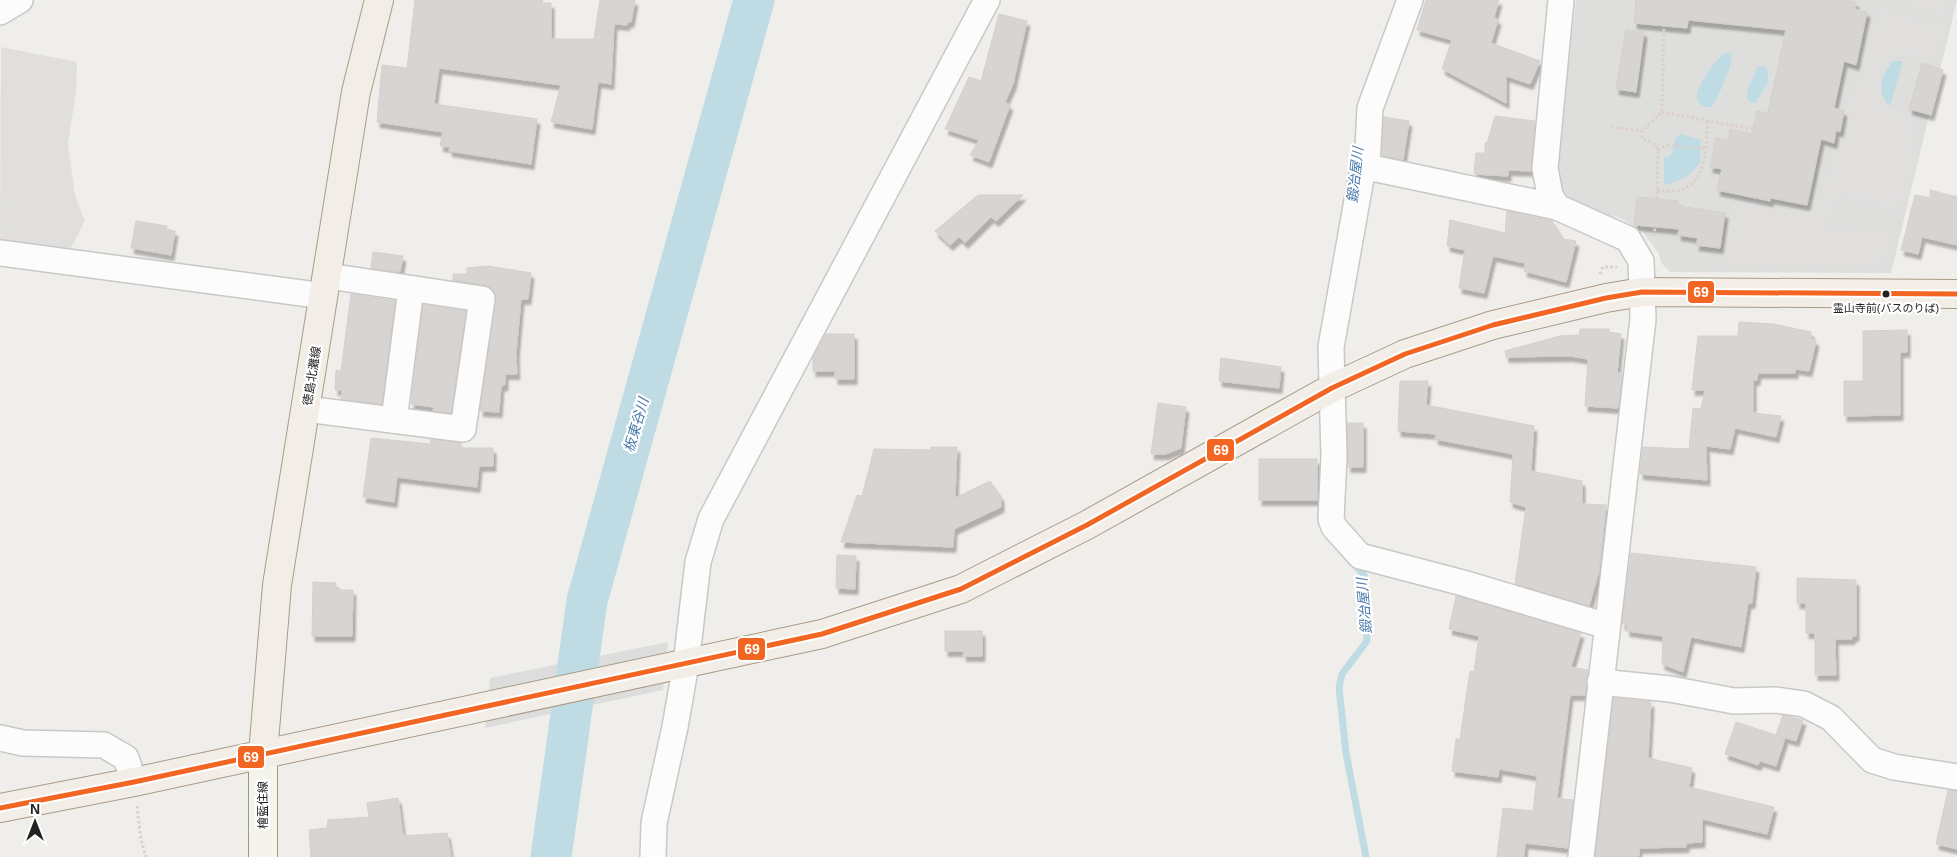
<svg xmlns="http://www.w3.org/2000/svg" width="1957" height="857" viewBox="0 0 1957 857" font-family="Helvetica,'Noto Sans JP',sans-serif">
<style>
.religious{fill:#dededc}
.parking{fill:#e0dfde}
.water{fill:#bfdbe3}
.pier{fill:#dedddd}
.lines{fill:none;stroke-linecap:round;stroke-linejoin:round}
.stream{stroke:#bfdbe3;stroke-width:7}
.river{stroke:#bfdbe3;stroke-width:41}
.building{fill:#d7d4d2;stroke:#d3d0cc;filter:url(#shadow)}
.street-casing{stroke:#c9c8c7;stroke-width:28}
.secondary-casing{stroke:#999a82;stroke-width:30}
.primary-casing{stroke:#a79c86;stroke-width:30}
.path{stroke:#dccecd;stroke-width:3;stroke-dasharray:2.5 2.5;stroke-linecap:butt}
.street{stroke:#fdfcfc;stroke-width:25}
.secondary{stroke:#f4f4ed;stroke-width:28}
.primary{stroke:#f3ede7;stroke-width:28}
.bus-1-casing{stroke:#fff;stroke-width:9}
.bus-1{stroke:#f26522;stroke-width:5}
.bus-dot{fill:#222;stroke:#fff;stroke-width:2}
.labels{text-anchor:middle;stroke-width:4.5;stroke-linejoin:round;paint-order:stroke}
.bus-label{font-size:11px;fill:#222;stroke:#fff}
.street-label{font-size:12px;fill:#222;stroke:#fff}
.water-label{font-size:14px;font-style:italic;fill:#4a7aab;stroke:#fff}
.line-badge{stroke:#fff;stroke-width:2}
.badge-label{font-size:14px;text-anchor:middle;font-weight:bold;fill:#fff}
</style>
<defs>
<filter id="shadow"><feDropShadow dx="3" dy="5.5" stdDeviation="1" flood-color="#0004"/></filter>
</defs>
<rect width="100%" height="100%" fill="#f0eeeb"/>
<!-- religious -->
<path class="religious" d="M1576 0H1957L1891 273 1670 272 1662 264 1658 252 1642 231 1620 218 1587 210 1571 199 1558 187 1554 176Z"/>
<!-- parking -->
<g class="parking">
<path d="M1895 0H1946L1942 16Z"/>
<path d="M1879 8 1946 28 1938 57 1892 54 1878 71V99L1887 109 1917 118 1911 151 1916 153 1900 210 1840 195 1825 228 1893 229 1881 269 1723 266 1733 204 1815 211Z"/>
<path d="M1 47 77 62 76 92 68 144 75 196 85 221 69 252 0 244Z"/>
</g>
<!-- water -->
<g class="water">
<path d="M1725 53H1731C1735 62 1717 100 1711 107H1704C1700 104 1696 100 1697 94 1699 83 1716 59 1725 53Z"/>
<path d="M1893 61H1903L1890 106C1875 91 1881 76 1893 61Z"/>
<path d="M1758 66H1765L1768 70V82L1756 103H1751L1747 99 1748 88Z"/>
<path d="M1681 134 1701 140C1700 146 1701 155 1700 160 1698 173 1675 183 1664 185V157H1669L1673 151 1675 139Z"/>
</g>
<!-- pier -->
<path class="pier" d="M668 642 663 690 485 728 490 678Z"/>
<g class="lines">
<!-- stream -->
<path class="stream" d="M1353 563 1364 575 1367 641 1342 674 1339 687 1346 753 1366 857"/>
<!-- river -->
<path class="river" d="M551 857 587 601 754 0"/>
</g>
<!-- building -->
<g class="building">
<path d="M415 0H543L542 3H551V39H594L600 0H635L631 22H627V25L614 24 611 84 598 82 592 129 551 122 561 85 439 68 434 104 537 119 531 164 449 151 450 147 440 146 443 132 377 122 382 65 407 68Z"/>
<path d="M1426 0H1499L1494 17 1498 20 1491 43 1540 61 1530 84 1506 76V103L1442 69 1452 40 1417 30Z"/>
<path d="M1636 0H1845L1856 2 1855 9 1867 12 1856 65 1844 61 1834 108 1844 111 1840 132 1836 130 1834 143 1821 139 1807 205 1771 198 1770 201 1717 190 1722 169 1710 167 1716 138 1728 140 1730 129 1752 134 1757 111 1768 113 1786 30 1688 20 1687 28 1634 23Z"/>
<path d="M999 14 1027 21 1013 84 1005 102 1010 105 989 162 970 155 979 140 945 129 969 77 981 81Z"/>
<path d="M1626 30 1644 32 1636 92 1616 89Z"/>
<path d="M1922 63 1943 70 1931 115 1909 109Z"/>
<path d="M1495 116 1535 121 1531 171 1508 170V176L1474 174 1476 153H1485V143H1487Z"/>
<path d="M1384 117 1409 121 1403 160 1382 155Z"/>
<path d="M1930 190 1957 197V245L1922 237 1918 254 1901 250 1915 195 1930 198Z"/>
<path d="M978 195H1023L996 221 991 217 965 243 959 237 950 245 935 231Z"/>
<path d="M1637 197 1678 201V206L1725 213 1720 248 1696 245 1698 238 1678 235 1679 229 1634 225Z"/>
<path d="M1507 211 1552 221 1563 239 1576 241 1566 282 1524 271 1525 263 1493 256 1484 293 1459 288 1465 250 1447 246 1450 220 1505 233Z"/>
<path d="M136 221 167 226 166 229 175 231 171 255 131 248Z"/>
<path d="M373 252 403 256 400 272 371 268Z"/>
<path d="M488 266 531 273 528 299H521L516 354 517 374H505V385L501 386 499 412 480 411 495 294 491 288 485 285 453 280V274H467V268Z"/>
<path d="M351 294 395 301 382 404 341 399 342 390H335L336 370 341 371Z"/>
<path d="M423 305 466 311 451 413 433 411 434 407 411 404Z"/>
<path d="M1739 322 1774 324 1811 332V338L1816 341 1809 371 1795 369V373H1758L1757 380H1753V413L1781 416 1776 437 1735 428 1730 449 1706 446 1707 480 1640 474 1643 447 1689 449 1693 408 1701 409 1705 390H1692L1698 336H1738Z"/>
<path d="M1580 329H1609V332L1621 334 1617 373H1622L1618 408 1585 406 1588 359 1570 356 1506 357 1505 351 1560 336 1579 335Z"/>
<path d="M1907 330V352H1900V415L1844 416V381H1863V331Z"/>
<path d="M826 334H854V379H835V371H813V358Z"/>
<path d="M1221 358 1281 367 1279 388 1219 381Z"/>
<path d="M1400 381H1428L1426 405 1534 426 1531 471 1582 481V504L1606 505 1599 571 1589 606 1515 584 1526 507 1510 502 1513 454 1435 439 1436 434 1398 431Z"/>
<path d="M1158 403 1186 407 1181 448 1166 454H1151Z"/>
<path d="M1347 423H1363V467H1348Z"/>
<path d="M371 438 430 444 431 439 461 443 460 448H493V466H479L477 487 397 477 394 502 363 497Z"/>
<path d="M931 447H957L955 498 990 481 1001 497V507L954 529 953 547 841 542 857 495 862 496 874 449 931 450Z"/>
<rect x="1259" y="459" width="58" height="41"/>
<path d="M1631 553 1756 567 1752 603H1748L1741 647 1691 637 1683 672 1662 664 1663 636 1627 631V624H1622Z"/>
<path d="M837 555 856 556 855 589 836 588Z"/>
<path d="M1797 578 1856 580V636H1852V639H1835L1836 675H1815V633H1806V603H1797Z"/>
<path d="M313 582 336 583V590H353L352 636H312Z"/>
<path d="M1456 596 1581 633 1571 667 1588 670 1585 695H1570L1557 798 1573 800 1568 848 1525 843 1524 857H1497L1503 808 1533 811 1537 776 1499 769 1498 777 1452 771 1456 739H1460L1470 671 1474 672 1479 636 1449 629Z"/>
<path d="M945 631H982V656H963L964 651H945Z"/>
<path d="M1614 698 1651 702 1648 758 1692 768 1689 787 1774 807 1767 834 1702 819V842L1686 843V847L1639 848V856L1595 857Z"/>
<path d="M1783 715 1803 720 1796 741 1776 735Z"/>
<path d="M1736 722 1785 738 1776 766 1760 761 1758 765 1725 754Z"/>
<path d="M1948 790 1957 791V849L1936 844Z"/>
<path d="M398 798 403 836 447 833 451 857H311L309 830 327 828 328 820 369 817 367 803Z"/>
</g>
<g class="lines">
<!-- street casing -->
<g class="street-casing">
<g id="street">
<path d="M1561 0 1545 168 1550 195 1557 207 1628 239 1641 261 1643 319 1581 857"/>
<path d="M0 12 20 0"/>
<path d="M1367 167 1370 108 1410 0"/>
<path d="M1557 207 1367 167 1361 178 1331 347 1334 456 1331 519 1334 527 1360 556 1463 583 1607 626"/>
<path d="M0 253 324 296"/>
<path d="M306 409 463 429 482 299 328 276"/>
<path d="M394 420 411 289"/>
<path d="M1600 682 1670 689 1734 701 1776 700 1804 704 1831 718 1872 760 1894 767 1957 777"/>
<path d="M0 738 23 743 104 745 126 758 134 782"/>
<path d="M653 857 654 823 675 727 686 664 698 562 711 519 987 0"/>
</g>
</g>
<!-- secondary casing -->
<g class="secondary-casing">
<path id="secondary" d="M263 754V857"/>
</g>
<!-- primary casing -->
<g class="primary-casing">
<g id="primary">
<path d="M263 754 277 585 356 92 379 0"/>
<path d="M0 808 134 782 822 634 961 589 1087 525 1332 388 1405 354 1493 325 1606 298 1642 292 1957 294"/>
</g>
</g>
<!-- path -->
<g class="path">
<path d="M1662 112 1753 129"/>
<path d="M1611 127 1642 131"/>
<path d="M1658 150 1667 145 1705 149"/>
<path d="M1657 191C1664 191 1671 192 1677 191 1708 185 1706 143 1708 119"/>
<path d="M1657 199 1658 150 1654 144 1642 138V131L1662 112 1664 26"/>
<path d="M1654 236 1655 226"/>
<path d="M1600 274 1603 267H1617"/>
<path d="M137 806 141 840 146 857"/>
</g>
<!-- street -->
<use href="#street" class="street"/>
<!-- secondary -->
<use href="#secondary" class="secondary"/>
<!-- primary -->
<use href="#primary" class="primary"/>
<!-- bus-1 casing -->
<g class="bus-1-casing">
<path id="bus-1" d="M0 808 134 782 822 634 961 589 1087 525 1332 388 1405 354 1493 325 1606 298 1642 292 1957 294"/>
</g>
<!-- bus-1 -->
<use href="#bus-1" class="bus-1"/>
</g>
<!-- markers -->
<circle class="bus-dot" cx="1886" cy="294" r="4.5"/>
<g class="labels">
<!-- bus labels -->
<g class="bus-label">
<text x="1886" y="312">霊山寺前(バスのりば)</text>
</g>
<!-- street labels -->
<g class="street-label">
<text transform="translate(312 376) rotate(-81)" y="4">徳島北灘線</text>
<text transform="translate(263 805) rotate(-90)" y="4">檜藍住線</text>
</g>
<!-- water labels -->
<g class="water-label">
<text transform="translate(1355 175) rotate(-84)" y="5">鍛冶屋川</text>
<text transform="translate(636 425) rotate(-74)" y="5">板東谷川</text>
<text transform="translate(1364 606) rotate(-95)" y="5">鍛冶屋川</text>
</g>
</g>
<g class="line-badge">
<rect x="1687" y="280" width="28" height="24" rx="5" fill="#f26522"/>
<rect x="1206" y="438" width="29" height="24" rx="5" fill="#f26522"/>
<rect x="737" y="637" width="29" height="24" rx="5" fill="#f26522"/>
<rect x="237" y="745" width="28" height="24" rx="5" fill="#f26522"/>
</g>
<g class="badge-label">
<text x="1701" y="297">69</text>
<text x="1221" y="455">69</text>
<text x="752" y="654">69</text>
<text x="251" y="762">69</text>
</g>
<!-- north arrow -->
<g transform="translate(35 822)" stroke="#ffffff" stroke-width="4" paint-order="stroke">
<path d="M0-4L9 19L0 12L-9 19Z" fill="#222222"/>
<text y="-8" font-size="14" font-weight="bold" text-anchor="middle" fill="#222222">N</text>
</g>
</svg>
